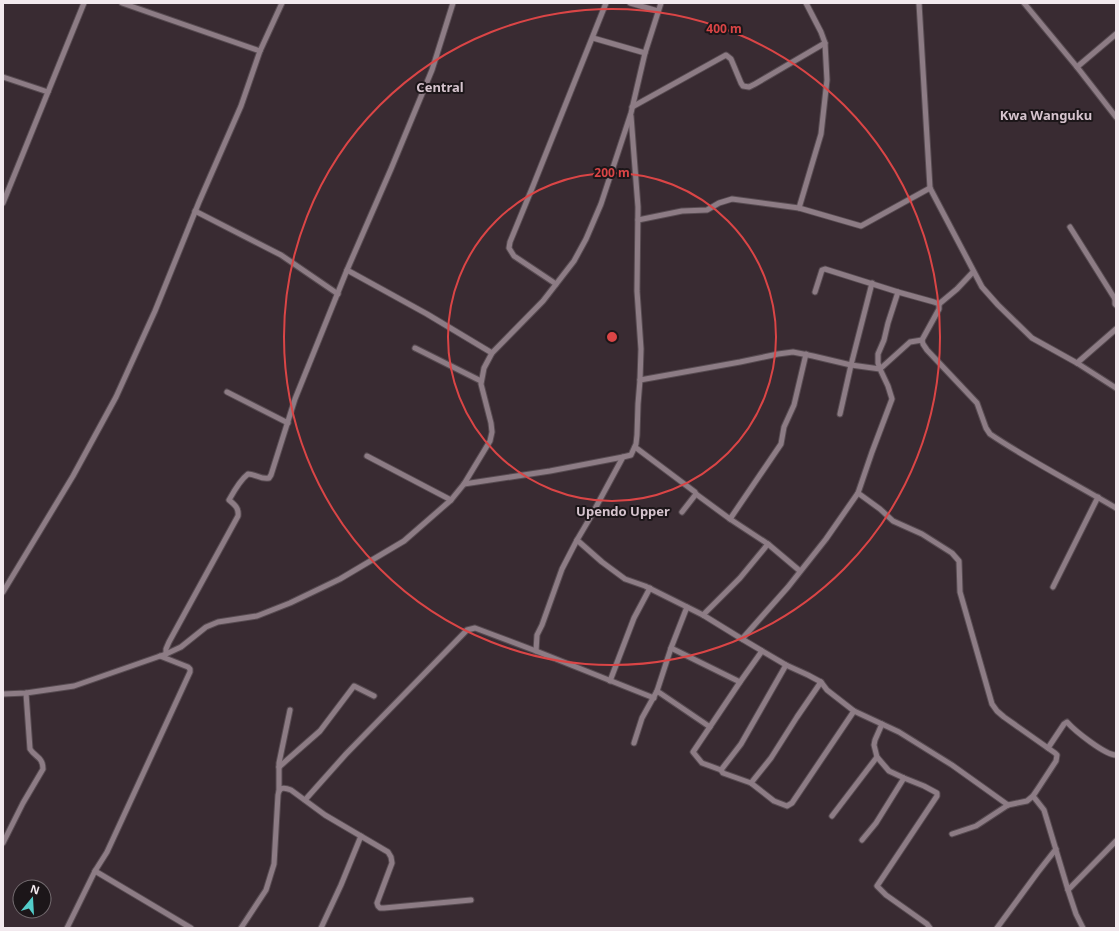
<svg xmlns="http://www.w3.org/2000/svg" width="1119" height="931" viewBox="0 0 1119 931" font-family="'Noto Sans',sans-serif">
<style>
.lines{fill:none;stroke-linecap:round;stroke-linejoin:round}
.street-casing{stroke:#574b51;stroke-width:7}
.street{stroke:#8d7c85;stroke-width:5}
.ring{fill:none;stroke:#da4546;stroke-width:2}
.labels{text-anchor:middle;stroke-width:4;stroke-linejoin:round;paint-order:stroke}
.quarter-label{font-size:13px;font-weight:bold;fill:#d5c3cd;stroke:#1c1619}
.centre{fill:#da4546;stroke:#1c1619;stroke-width:2}
.ring-label{font-size:12px;text-anchor:middle;font-weight:bold;fill:#da4546;stroke:#1c1619;stroke-width:4;stroke-linejoin:round;paint-order:stroke}
</style>
<rect width="100%" height="100%" fill="#392b32"/>
<g class="lines">
<!-- street casing -->
<g class="street-casing">
<g id="street">
<path d="M122 3 260 51"/>
<path d="M630 3 658 11"/>
<path d="M919 3 930 188 982 287 998 305 1032 338 1077 363 1116 388"/>
<path d="M1024 3 1077 67 1116 117"/>
<path d="M593 38 645 53"/>
<path d="M1077 67 1116 34"/>
<path d="M3 77 48 92"/>
<path d="M632 107 726 55 731 59 741 83 743 86 749 87 755 84 825 43"/>
<path d="M3 203 84 3"/>
<path d="M799 208 821 134 827 80 825 43 821 32 806 3"/>
<path d="M195 211 281 255 338 294"/>
<path d="M638 220 682 211 707 210 719 203 732 199 799 208 861 226 930 188"/>
<path d="M1070 227 1115 299"/>
<path d="M347 270 427 314 492 353"/>
<path d="M556 284 514 256 509 248 510 242 533 186 606 3"/>
<path d="M815 292 822 270 825 269 898 292 934 302 939 304V309L922 340 923 344 927 350 977 403 986 428 990 434C1030 461 1074 483 1116 508"/>
<path d="M898 292 888 323 884 340 878 354V363L880 369 910 342 922 340"/>
<path d="M1116 298 1115 299V304L1116 305"/>
<path d="M939 304 957 289 973 272"/>
<path d="M415 348 481 381"/>
<path d="M1077 363 1116 329"/>
<path d="M640 380 740 362 778 354 793 352 813 356 851 365 880 369 888 386 892 399 872 452 858 493 826 539 788 587 742 639"/>
<path d="M227 392 288 423"/>
<path d="M840 414 851 365 872 283"/>
<path d="M635 447 695 492 696 494 682 512"/>
<path d="M367 456 451 500"/>
<path d="M464 484 550 471 623 457"/>
<path d="M858 493 880 509 893 521 922 534 952 553 959 561 960 592 992 704 997 711 1004 717 1055 753 1057 755 1056 761 1039 787 1033 796 1027 801 1008 805 976 826 952 834"/>
<path d="M696 494 730 519 768 544 800 571"/>
<path d="M730 519 781 444 784 427 794 405 806 354"/>
<path d="M577 540 602 562 625 579 645 586 703 615 742 639 786 665 808 675 821 682 827 690 854 711 899 732 952 765 1008 805"/>
<path d="M1053 587 1098 497"/>
<path d="M3 592 73 476 116 397 155 311 199 202 241 106 260 51 282 3"/>
<path d="M703 615 740 578 768 544"/>
<path d="M671 648 740 682"/>
<path d="M536 651 537 635 542 625 562 569 577 540 590 518 623 457 631 455 636 444 637 435 638 404 640 380 641 349 637 291 638 207 631 116"/>
<path d="M762 651 740 682 693 752 702 763 721 770 723 773 751 783 774 801 787 806 792 803 854 711"/>
<path d="M166 654V649L169 642 238 516C239 508 235 505 229 500 234 491 240 480 248 474 256 474 261 480 269 478L271 475 295 399 347 270 391 169 432 70 453 3"/>
<path d="M610 681 634 618 650 588"/>
<path d="M657 691 710 727"/>
<path d="M3 694 26 693 74 686 166 654 181 647 206 627 218 622 257 616 290 603 340 579 404 541 451 500 464 484 490 441 492 432 491 423 481 384 484 368 492 353 543 301 574 261 586 239 601 204 631 113 645 53 661 3"/>
<path d="M882 724 875 740 874 745 877 757 889 771 904 778 924 786 937 793V796L877 886 886 895 927 924 930 928"/>
<path d="M634 743 642 718 657 691 671 648 687 607"/>
<path d="M1048 748 1064 724 1067 722C1075 731 1105 755 1116 755"/>
<path d="M279 767 320 731 354 686 374 696"/>
<path d="M721 770 741 744 786 665"/>
<path d="M751 783 771 758 797 717 821 682"/>
<path d="M279 791V763L290 710"/>
<path d="M1033 796 1044 810 1068 890 1076 914 1083 928"/>
<path d="M305 800 346 754 467 630 475 628 536 651 654 698"/>
<path d="M832 816 877 757"/>
<path d="M862 840 876 823 904 778"/>
<path d="M3 843 23 803 43 769C43 757 35 757 30 749L26 693"/>
<path d="M95 871 191 928"/>
<path d="M1068 890 1116 841"/>
<path d="M67 928 95 871 107 852 190 672V669L188 667 160 656"/>
<path d="M241 928 266 890 274 864 278 795C279 787 284 787 291 790L325 815 388 852 391 857 392 863 377 903 378 906 380 908H384L471 900"/>
<path d="M321 928 341 885 361 836"/>
<path d="M997 928 1038 872 1056 849"/>
</g>
</g>
<!-- street -->
<use href="#street" class="street"/>
</g>
<!-- distance rings -->
<g class="ring">
<circle cx="612" cy="337" r="164"/>
<circle cx="612" cy="337" r="328"/>
</g>
<g class="labels">
<!-- quarter labels -->
<g class="quarter-label">
<text x="440" y="92">Central</text>
<text x="1046" y="120">Kwa Wanguku</text>
<text x="623" y="516">Upendo Upper</text>
</g>
</g>
<circle cx="612" cy="337" r="6" class="centre"/>
<g class="ring-label">
<text x="724" y="33">400 m</text>
<text x="612" y="177">200 m</text>
</g>
<!-- border -->
<rect width="1119" height="931" fill="none" stroke="#f2e9ee" stroke-width="8"/>
<!-- north arrow -->
<g transform="translate(32 899) rotate(18)"><circle r="19" fill="#1c1619" stroke="#726a6e"/>
<path d="M0-3L7 15L0 10L-7 15Z" fill="#53cdca"/>
<text y="-6" font-size="11" font-weight="bold" text-anchor="middle" fill="#f2e9ee">N</text>
</g>
</svg>
